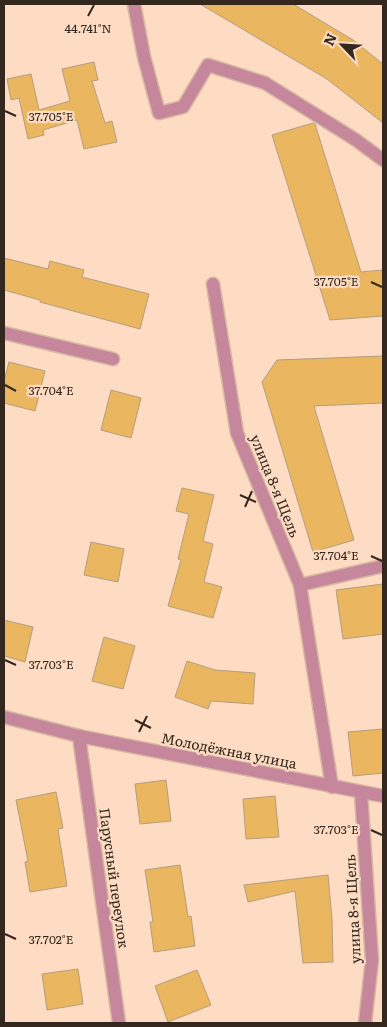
<svg xmlns="http://www.w3.org/2000/svg" width="387" height="1027" viewBox="0 0 387 1027" font-family="Literata,serif">
<style>
.building{fill:#eab660;stroke:#b39e7e}
.lines{fill:none;stroke-linecap:round;stroke-linejoin:round}
.minor-casing{stroke:#d6b8a2;stroke-width:15}
.minor{stroke:#c6879c;stroke-width:12}
.ticks{fill:none;stroke:#34281e;stroke-width:2}
.labels{text-anchor:middle;stroke-width:4.5;stroke-linejoin:round;paint-order:stroke}
.street-label{font-size:14px;fill:#34281e;stroke:#fedcc3}
.ticks-label{font-size:12px;text-anchor:middle;fill:#34281e;stroke:#fedcc3;stroke-width:4.5;stroke-linejoin:round;paint-order:stroke}
</style>
<rect width="100%" height="100%" fill="#fedcc3"/>
<!-- building -->
<g class="building">
<path d="M200 4H293L353 40 383 64V123L327 79Z"/>
<path d="M94 62 98 80 92 81 105 123 112 121 117 142 84 149 77 120 43 130 44 135 28 139 19 98 11 100 7 79 31 74 39 110 70 101 62 69Z"/>
<path d="M313 123 315 124 361 272 383 270V316L330 320 272 135Z"/>
<path d="M4 258 48 269 50 261 84 270 82 277 149 294 140 329 40 302V300L4 290Z"/>
<path d="M383 356V403L314 406 354 540 313 552 262 382 277 360Z"/>
<path d="M9 362 45 371 35 411 4 403V381Z"/>
<path d="M111 390 141 398 131 438 101 430Z"/>
<path d="M182 488 214 495 203 541 213 544 204 582 222 587 213 618 168 606 181 560 178 559 189 514 176 511Z"/>
<path d="M91 542 124 549 118 582 84 575Z"/>
<path d="M383 584V634L343 639 336 590Z"/>
<path d="M4 620 33 627 25 662 4 656Z"/>
<path d="M104 637 135 646 123 689 92 681Z"/>
<path d="M187 661 215 670 255 673 253 704 211 701 208 709 175 697Z"/>
<path d="M383 729V773L353 776 348 732Z"/>
<path d="M166 780 171 821 140 824 135 784Z"/>
<path d="M56 792 63 828 58 829 67 886 30 892 25 862 28 861 16 800Z"/>
<path d="M275 796 279 837 246 839 243 799Z"/>
<path d="M180 865 188 917 191 916 195 946 154 952 150 922H153L145 870Z"/>
<path d="M328 875 332 919 333 962 303 963 295 891 248 902 244 885Z"/>
<path d="M78 969 83 1004 47 1010 42 974Z"/>
<path d="M197 970 211 1005 168 1022 155 986Z"/>
</g>
<g class="lines">
<!-- minor casing -->
<g class="minor-casing">
<g id="minor">
<path d="M134 4 144 57 159 113 183 107 208 65 265 83 356 140 383 160"/>
<path d="M213 284 237 433 300 585 332 787"/>
<path d="M4 333 113 359"/>
<path d="M300 585 383 566"/>
<path d="M4 717 79 736 383 796"/>
<path d="M79 736 119 1023"/>
<path d="M361 793 372 960 365 1023"/>
</g>
</g>
<!-- minor -->
<use href="#minor" class="minor"/>
</g>
<!-- ticks -->
<path class="ticks" d="M88 16 94 5M5 111 16 116M371 282 382 287M5 385 16 391M240 495 256 502M245 507 252 491M371 556 382 561M5 660 16 665M135 720 151 728M139 732 147 716M371 830 382 835M5 934 16 939"/>
<g class="labels">
<!-- street labels -->
<g class="street-label">
<text transform="translate(275 486) rotate(68)" y="5">улица 8-я Щель</text>
<text transform="translate(229 751) rotate(11)" y="5">Молодёжная улица</text>
<text transform="translate(114 878) rotate(82)" y="5">Парусный переулок</text>
<text transform="translate(353 909) rotate(-93)" y="5">улица 8-я Щель</text>
</g>
</g>
<g class="ticks-label">
<text x="88" y="33">44.741°N</text>
<text x="51" y="121">37.705°E</text>
<text x="336" y="286">37.705°E</text>
<text x="51" y="395">37.704°E</text>
<text x="336" y="560">37.704°E</text>
<text x="51" y="669">37.703°E</text>
<text x="336" y="834">37.703°E</text>
<text x="51" y="944">37.702°E</text>
</g>
<!-- border -->
<rect width="387" height="1027" fill="none" stroke="#34281e" stroke-width="10"/>
<!-- north arrow -->
<g transform="translate(342 45) rotate(295)" stroke="#fedcc3" stroke-width="4" paint-order="stroke">
<path d="M0-4L9 19L0 12L-9 19Z" fill="#34281e"/>
<text y="-8" font-size="14" font-weight="bold" text-anchor="middle" fill="#34281e">N</text>
</g>
</svg>
